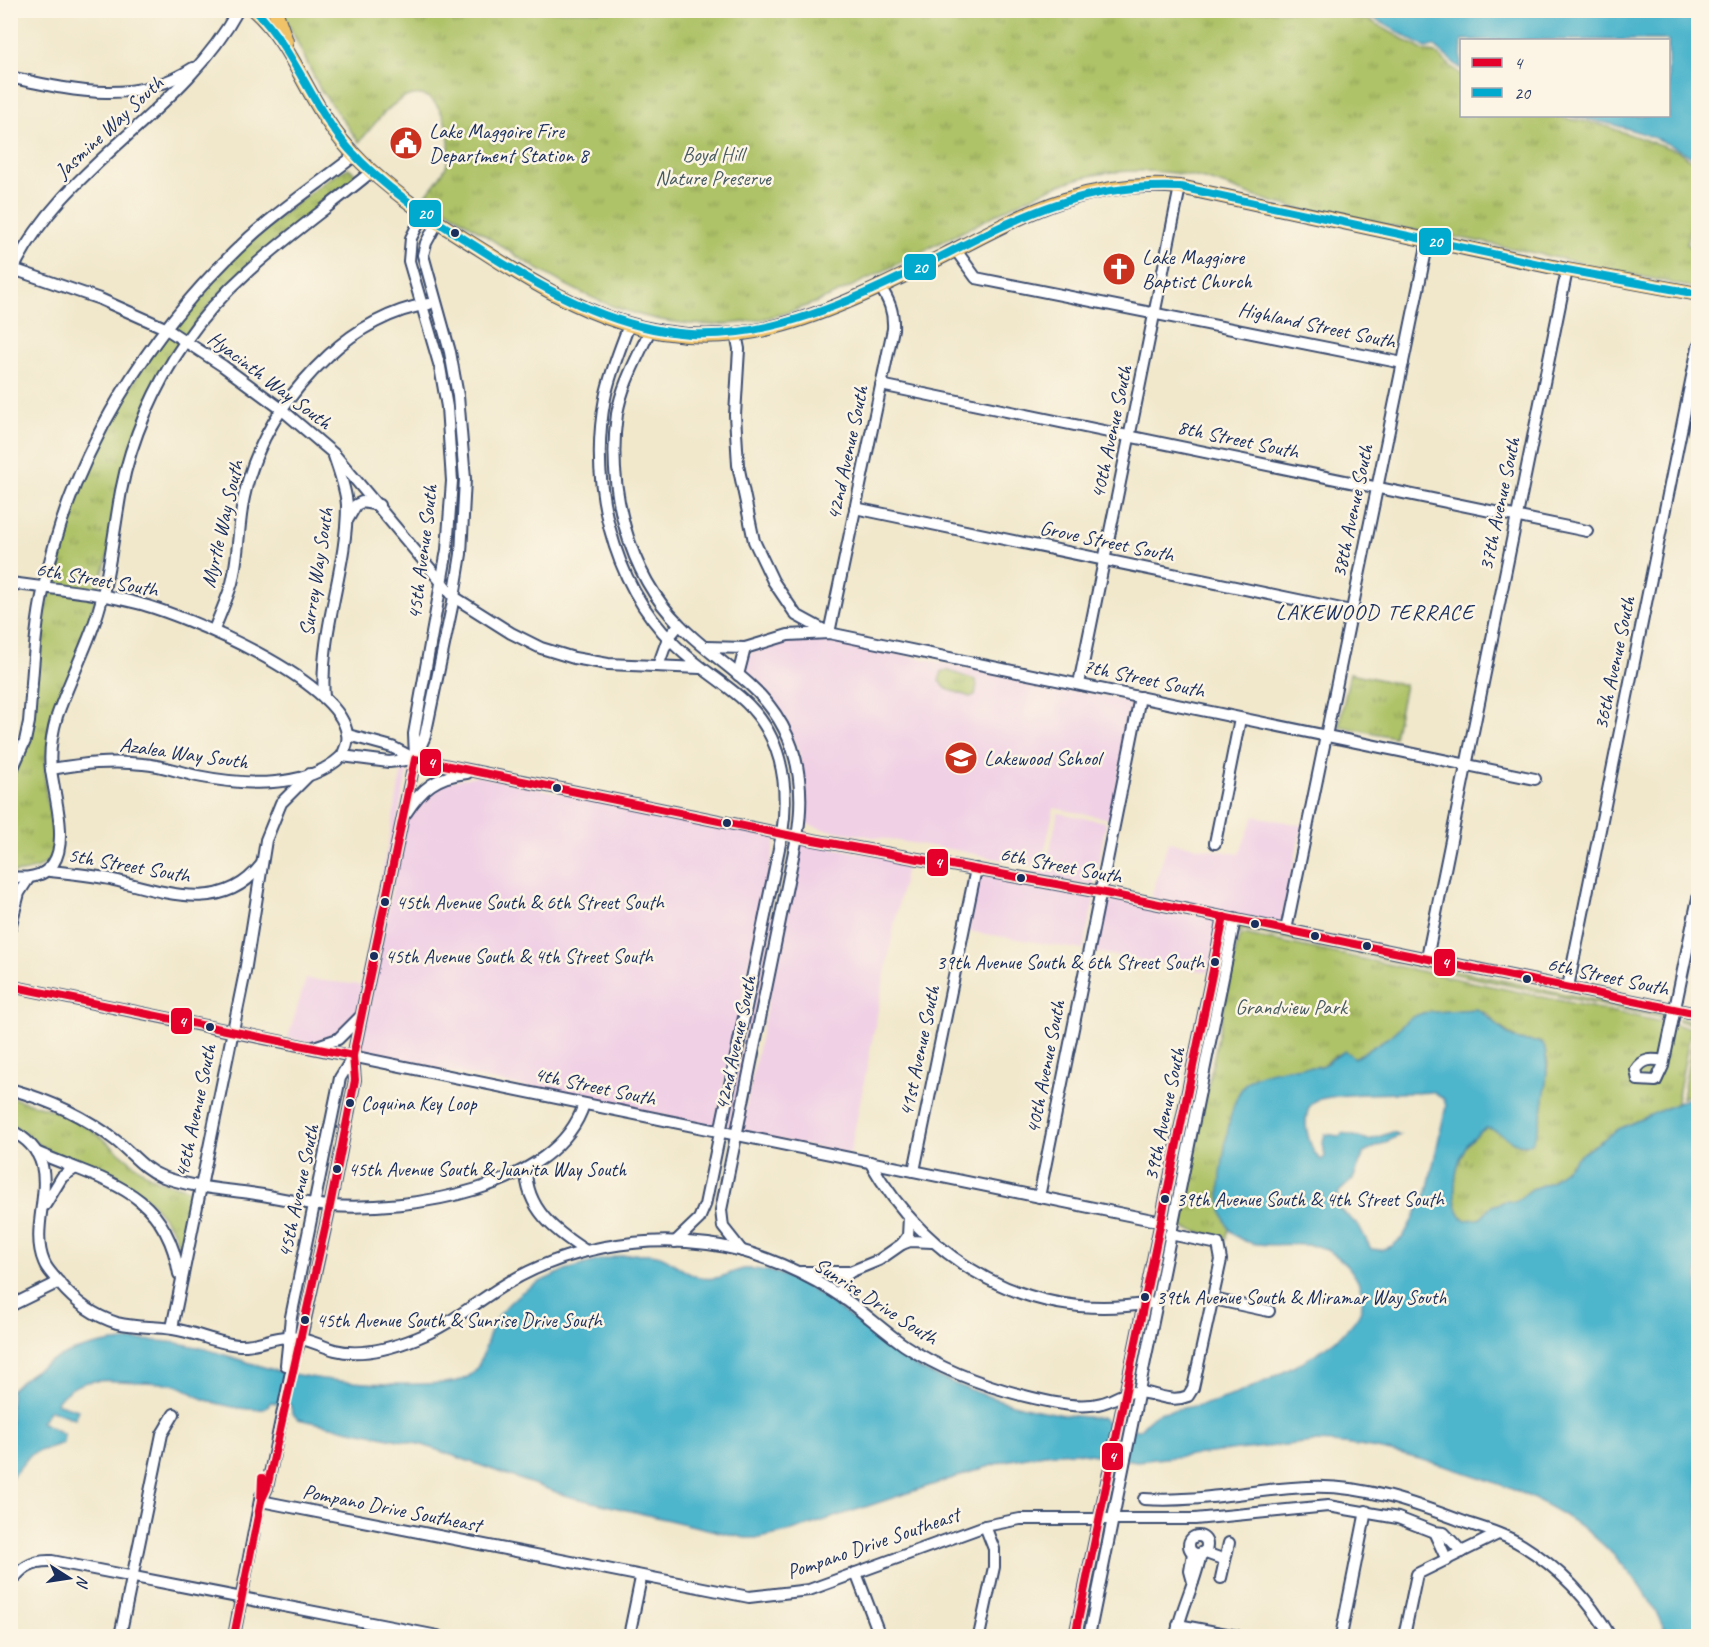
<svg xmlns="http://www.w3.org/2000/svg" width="1709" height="1647" viewBox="0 0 1709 1647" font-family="Caveat,sans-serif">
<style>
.built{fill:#f0d0e5}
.park{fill:url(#park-tufts);stroke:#647862;stroke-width:1.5}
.water{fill:#4eb5cc;stroke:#347295;stroke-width:1.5;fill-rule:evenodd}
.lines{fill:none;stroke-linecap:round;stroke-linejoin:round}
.minor-casing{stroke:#3b4b6e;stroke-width:14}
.major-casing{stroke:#3b4b6e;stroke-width:16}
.minor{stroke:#fff;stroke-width:10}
.major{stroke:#f0c369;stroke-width:14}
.bus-1-casing{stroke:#fcf5e5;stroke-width:12}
.bus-2-casing{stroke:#fcf5e5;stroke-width:12}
.bus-1{stroke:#e4002b;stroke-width:8}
.bus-2{stroke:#00a9ce;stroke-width:8}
.bus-dot{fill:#1b2f5e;stroke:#fcf5e5;stroke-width:2}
.labels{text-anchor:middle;stroke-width:5;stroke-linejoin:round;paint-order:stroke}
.bus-label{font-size:20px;fill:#1b2f5e;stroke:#fcf5e5;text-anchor:start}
.street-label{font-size:21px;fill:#1b2f5e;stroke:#fcf5e5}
.poi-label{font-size:21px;fill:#1b2f5e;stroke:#fcf5e5;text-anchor:start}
.park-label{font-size:21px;fill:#475b61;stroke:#fcf5e5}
.neighbourhood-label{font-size:22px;letter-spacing:1.5px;fill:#1b2f5e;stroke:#fcf5e5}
.line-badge{stroke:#fcf5e5;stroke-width:2}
.badge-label{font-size:16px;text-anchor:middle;font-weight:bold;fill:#fff}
</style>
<defs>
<pattern id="park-tufts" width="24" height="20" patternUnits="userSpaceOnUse" patternTransform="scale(1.5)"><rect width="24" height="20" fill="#aec267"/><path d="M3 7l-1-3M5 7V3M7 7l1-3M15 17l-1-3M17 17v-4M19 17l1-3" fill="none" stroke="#8d9e58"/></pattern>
</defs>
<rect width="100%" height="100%" fill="#fcf5e5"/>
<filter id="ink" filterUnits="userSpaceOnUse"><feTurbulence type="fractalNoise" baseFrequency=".0167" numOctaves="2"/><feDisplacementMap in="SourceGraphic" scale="12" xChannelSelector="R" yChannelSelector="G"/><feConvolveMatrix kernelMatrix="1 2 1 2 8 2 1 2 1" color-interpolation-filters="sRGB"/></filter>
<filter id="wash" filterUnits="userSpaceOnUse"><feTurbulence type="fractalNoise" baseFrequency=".008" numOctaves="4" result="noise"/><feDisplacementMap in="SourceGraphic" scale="24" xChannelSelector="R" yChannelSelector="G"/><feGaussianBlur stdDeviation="1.35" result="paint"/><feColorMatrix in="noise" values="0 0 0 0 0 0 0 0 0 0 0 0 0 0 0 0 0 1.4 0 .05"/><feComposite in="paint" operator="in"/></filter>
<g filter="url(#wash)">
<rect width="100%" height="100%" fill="#f1e8cc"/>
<!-- built -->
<g class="built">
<path d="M821 638 1130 701 1132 707 1110 819 1054 808 1041 868 956 850 823 829 807 824 806 790 798 749 775 704 746 676 743 667 744 659 758 647 774 642Z"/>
<path d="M409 764 357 1014 335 1035 311 1043 288 1038 306 979 361 985 403 765Z"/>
<path d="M476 776 776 837 715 1126 359 1053 406 821 420 801 437 784Z"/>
<path d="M1058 813 1106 822 1094 886 1032 875 1033 869 1041 871 1046 868Z"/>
<path d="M1254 816 1302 825 1281 924 1151 898 1168 842 1239 854Z"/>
<path d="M801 842 907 861 850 1154 741 1132Z"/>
<path d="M980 874 1095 895 1083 950 968 931Z"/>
<path d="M1104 897 1219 920 1208 972 1093 952Z"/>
<path d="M770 913 776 915 732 1130 725 1128Z"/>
</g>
<!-- park -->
<g class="park">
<path d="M282 11H1342L1352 17 1371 21 1424 51 1436 53 1461 75 1462 116H1550L1599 124 1678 151 1697 164 1698 198 1686 244 1698 251V289C1621 272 1544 254 1466 239 1404 228 1341 220 1280 204 1251 197 1224 183 1196 177 1170 171 1141 170 1115 172 1060 176 1006 210 958 234 911 256 865 282 817 302 659 367 551 280 426 195 433 185 446 172 448 160 454 136 440 82 406 97 387 105 372 128 359 142L320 89Z"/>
<path d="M349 168 357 175 356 179C282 235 224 274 174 354 167 367 156 380 151 393 137 429 131 470 121 508 104 573 85 635 62 699 52 727 44 752 45 782 46 825 81 869 11 873 11 856 7 796 11 783 18 765 26 751 29 732 36 677 42 621 55 566 86 438 162 319 262 233 280 217 329 175 349 168Z"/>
<path d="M942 671H949L975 680 977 685 975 695 970 697 947 689 939 681Z"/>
<path d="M1350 673 1405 685 1394 737 1339 726Z"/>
<path d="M1239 924 1669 1016V1019L1251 931 1243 930 1236 936Z"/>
<path d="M1243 934 1691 1028 1676 1106 1619 1129 1580 1155 1551 1182 1532 1189 1515 1202 1486 1212 1479 1219 1465 1220C1448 1206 1455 1165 1465 1148 1470 1140 1478 1133 1486 1128 1503 1129 1509 1146 1527 1145L1542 1112 1548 1063 1543 1043 1519 1040 1497 1025 1488 1014 1476 1009 1423 1013 1410 1018 1389 1037 1354 1058 1336 1055 1321 1066 1268 1074 1227 1135 1220 1193 1221 1204 1229 1229 1226 1239 1179 1227 1238 940Z"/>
<path d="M1679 1018 1698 1023V1090L1682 1098 1695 1029 1692 1024 1678 1021Z"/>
<path d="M10 1097 61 1113 92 1130 145 1173 159 1181 194 1190 181 1251 173 1230 152 1203 133 1190 52 1154 11 1124Z"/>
</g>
<!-- water -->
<g class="water">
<path d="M1349 11H1698V161C1662 136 1614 123 1571 116H1668V40H1462L1461 69 1434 46 1426 48 1372 17Z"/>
<path d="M1476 1009C1492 1016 1502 1035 1519 1040 1526 1042 1536 1041 1543 1043 1552 1065 1543 1121 1532 1143 1511 1150 1505 1130 1486 1128 1478 1133 1470 1140 1465 1148 1455 1165 1448 1206 1465 1220L1479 1219 1492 1206 1506 1201 1515 1202 1532 1189 1551 1182 1580 1155 1619 1129 1698 1094V1636H1668C1621 1533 1547 1496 1444 1466 1400 1453 1359 1443 1313 1442L1137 1461 1075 1452 1044 1454 1005 1461 792 1531 760 1538H745L567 1496 423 1445 298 1419 292 1413 291 1406 271 1402 264 1409C246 1411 220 1405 203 1399 192 1394 185 1387 173 1384 155 1382 138 1382 120 1381 93 1379 74 1380 56 1403L78 1410 75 1419 50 1410 41 1422 64 1434 63 1443 31 1454 11 1478V1390C62 1340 138 1331 205 1349 234 1357 263 1369 292 1374 339 1383 395 1386 444 1383 479 1381 479 1364 489 1336 494 1320 504 1307 517 1296 541 1275 629 1245 660 1256 676 1262 684 1275 703 1278 719 1281 729 1272 744 1269 751 1268 762 1270 768 1271 819 1281 872 1341 916 1367 928 1374 943 1378 955 1384 1005 1404 1049 1416 1103 1418L1111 1427 1139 1430C1144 1425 1152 1415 1159 1413 1176 1408 1195 1407 1213 1402 1251 1391 1340 1349 1359 1314 1373 1286 1341 1252 1316 1246 1291 1240 1247 1254 1230 1230 1213 1205 1222 1168 1226 1141 1229 1122 1234 1090 1251 1079 1265 1071 1288 1068 1304 1067 1310 1067 1317 1068 1322 1066 1330 1062 1337 1055 1345 1051L1355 1058 1389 1037 1410 1018 1423 1013ZM1432 1092 1444 1099 1446 1106 1427 1192 1403 1237 1392 1246 1381 1250 1371 1249 1359 1226 1337 1207 1339 1192 1353 1179 1364 1153 1400 1135 1393 1132 1369 1140 1343 1133 1339 1136 1325 1134 1323 1142 1325 1157 1321 1160C1313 1154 1309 1141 1307 1131 1305 1122 1306 1107 1315 1101 1331 1092 1409 1094 1432 1092Z"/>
</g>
</g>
<g filter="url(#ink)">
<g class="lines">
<!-- minor casing -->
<g class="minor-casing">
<g id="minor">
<path d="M10 77C74 91 135 106 193 68"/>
<path d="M955 249 976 278 1403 363"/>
<path d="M10 268 100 299 165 328 223 366 280 408 334 454 454 597 511 633 541 648 574 658 608 664 700 668"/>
<path d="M11 274C61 165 181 115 238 10"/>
<path d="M629 325C620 349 610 373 605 398 589 482 611 581 673 643 693 664 718 678 740 697 781 732 790 783 782 834L705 1205 699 1219 675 1242"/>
<path d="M650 330C638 357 622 384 617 414 607 486 627 573 680 625 701 647 727 664 749 684 795 725 807 778 797 837L721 1210 723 1227 742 1251"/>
<path d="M736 334 739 349 735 415 738 465 754 541 773 581 796 615 829 633 893 329C894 311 889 300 879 285"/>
<path d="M881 385 1587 531"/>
<path d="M855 508 1351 611"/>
<path d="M348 519 356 505 362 502 379 505"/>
<path d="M10 583C53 589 95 592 137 603 185 615 340 680 347 734 349 742 345 749 342 756L389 762 415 759"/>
<path d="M214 630C220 614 227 599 232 583 239 555 238 525 244 497 256 440 286 395 329 355 355 330 393 309 429 304"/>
<path d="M706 647 745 648 788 635 829 633 1535 779"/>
<path d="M658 666 668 638 679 625"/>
<path d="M738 675 745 648"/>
<path d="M1079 684 1180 187"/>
<path d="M324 698C319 631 347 570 347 505 346 489 339 471 334 456"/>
<path d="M348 735 392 747 415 759 797 837 1100 892 1698 1014"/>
<path d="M415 756 414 734 447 550 452 481 447 407 440 367 409 261 411 238 424 213"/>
<path d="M51 769C82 764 111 760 143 764 161 765 179 772 197 776 242 785 306 790 342 756"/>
<path d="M10 774 25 741 29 722C33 677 34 630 44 587 72 452 150 329 250 237 283 207 320 183 354 156"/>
<path d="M406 813C422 788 437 776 467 773"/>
<path d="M1215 843 1240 719"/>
<path d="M50 871C70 873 90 875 110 879 161 891 222 916 261 865"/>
<path d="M10 877C82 885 57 813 51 770 49 752 52 733 57 716 71 675 93 637 103 594 111 560 115 525 121 491 131 439 155 385 185 342 234 271 306 226 371 172"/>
<path d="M10 928 19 893 28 879"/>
<path d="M1286 930 1428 241"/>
<path d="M1427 958 1567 270"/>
<path d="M10 986 1172 1224"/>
<path d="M1568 987 1698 347"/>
<path d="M314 1047 338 1039 360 1017"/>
<path d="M1664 1061C1652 1059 1643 1058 1636 1070L1638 1080 1656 1081 1663 1066 1698 898"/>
<path d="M10 1089C49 1100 83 1115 115 1140 131 1152 143 1169 161 1176 189 1187 221 1189 250 1193 277 1197 304 1204 331 1206 408 1211 557 1190 584 1104"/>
<path d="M10 1130C73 1161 25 1218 44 1262 47 1270 55 1277 60 1284 75 1302 95 1316 117 1323 136 1328 154 1326 173 1329 195 1332 218 1344 240 1345 257 1346 272 1337 288 1337 305 1337 320 1346 335 1350 362 1357 392 1348 417 1338 450 1325 476 1302 506 1284 566 1248 640 1235 708 1244 757 1250 809 1274 849 1302 868 1316 885 1332 904 1345 943 1371 987 1387 1033 1398 1054 1403 1081 1409 1102 1403 1111 1401 1119 1395 1128 1393 1150 1388 1167 1405 1188 1396L1193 1388 1221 1260 1218 1244 1170 1234"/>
<path d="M36 1152C105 1182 165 1189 179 1274"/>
<path d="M870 1162C929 1265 1031 1323 1150 1303"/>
<path d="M526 1169C526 1209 555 1231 586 1251"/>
<path d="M914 1171 976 869"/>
<path d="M1039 1197 1140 697"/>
<path d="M45 1205 62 1177 74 1169"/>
<path d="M902 1244 910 1241 932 1242"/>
<path d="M801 1272H850L879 1260 902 1244 908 1236 909 1217"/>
<path d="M844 1299C840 1287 840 1280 850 1272"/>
<path d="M1213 1299 1269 1311"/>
<path d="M10 1306 59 1282"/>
<path d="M172 1328 245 972 266 840 281 803 310 774"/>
<path d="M286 1365 291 1317 340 1078 353 1057"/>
<path d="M1144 1499C1200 1503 1253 1489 1308 1487 1362 1484 1417 1504 1467 1523 1486 1529 1506 1535 1522 1545 1559 1568 1589 1599 1610 1636"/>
<path d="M261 1501 267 1488 293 1362 301 1338 330 1206 355 1080 353 1056 415 759 425 736 454 597 461 554 465 479 458 396 450 352 423 255 426 243 437 223"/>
<path d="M261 1501 749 1597 809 1590 985 1526 1020 1519H1195L1328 1506 1398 1518 1434 1532 1444 1533 1462 1552"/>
<path d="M1434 1532 1447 1560"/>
<circle cx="1198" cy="1545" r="9"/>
<path d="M1203 1552 1225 1560"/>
<path d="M856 1573 880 1636"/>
<path d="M1221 1578 1229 1543"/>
<path d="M1193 1582 1190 1571 1193 1553"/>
<path d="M10 1585C20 1567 33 1560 52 1561L438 1636"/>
<path d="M1178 1625 1237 1636"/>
<path d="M120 1636 162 1434 174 1414"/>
<path d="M234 1636 261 1495"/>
<path d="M629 1636 641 1578"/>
<path d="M979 1636 994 1567V1549L985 1526"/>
<path d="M1075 1636 1224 917"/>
<path d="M1089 1636 1235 919"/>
<path d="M1176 1636C1181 1608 1196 1582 1201 1553"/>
<path d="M1341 1636 1366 1511"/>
<path d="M1404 1636 1417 1574 1498 1534"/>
</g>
</g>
<!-- major casing -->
<g class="major-casing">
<g id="major">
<path d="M254 10C287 39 302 83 326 119 347 152 375 176 406 200 432 220 460 236 488 254 578 312 663 355 774 327 834 312 903 276 959 248 1033 209 1094 179 1180 187L1567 270 1698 294"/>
<path d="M275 10 286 41"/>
</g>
</g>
<!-- minor -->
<use href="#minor" class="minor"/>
<!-- major -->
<use href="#major" class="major"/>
<!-- bus-1 casing -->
<g class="bus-1-casing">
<g id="bus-1">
<path d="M10 986 353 1056"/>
<path d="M261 1501 267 1488 330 1206 355 1080 353 1056 415 759 797 837 1100 892 1698 1014"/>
<path d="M234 1636 261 1501 262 1478"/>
<path d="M1075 1636 1224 917"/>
</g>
</g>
<!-- bus-2 casing -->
<g class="bus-2-casing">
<path id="bus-2" d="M255 10C295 51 312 107 349 149 387 192 436 221 483 251 643 353 728 361 900 277 998 230 1065 182 1180 187L1567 270 1698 294"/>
</g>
<!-- bus-1 -->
<use href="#bus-1" class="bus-1"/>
<!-- bus-2 -->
<use href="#bus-2" class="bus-2"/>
</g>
</g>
<!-- icons -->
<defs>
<g id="civic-disc" transform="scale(1.725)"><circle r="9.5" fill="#c8321e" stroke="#fcf5e5"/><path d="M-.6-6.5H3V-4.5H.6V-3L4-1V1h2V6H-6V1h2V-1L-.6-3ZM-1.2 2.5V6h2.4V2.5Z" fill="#fff"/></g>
<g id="church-disc" transform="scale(1.725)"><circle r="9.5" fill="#c8321e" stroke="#fcf5e5"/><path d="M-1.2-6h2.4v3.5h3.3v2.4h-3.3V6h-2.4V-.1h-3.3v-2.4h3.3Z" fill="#fff"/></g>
<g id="school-disc" transform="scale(1.725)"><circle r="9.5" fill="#c8321e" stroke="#fcf5e5"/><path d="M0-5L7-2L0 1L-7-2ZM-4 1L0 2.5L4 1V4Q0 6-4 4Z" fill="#fff"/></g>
</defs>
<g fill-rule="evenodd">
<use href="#civic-disc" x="406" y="143"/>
<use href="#church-disc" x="1119" y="269"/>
<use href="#school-disc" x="961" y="758"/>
</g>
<!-- markers -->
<g class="bus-dot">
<circle cx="455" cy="233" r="5"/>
<circle cx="557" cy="788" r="5"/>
<circle cx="727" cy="823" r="5"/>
<circle cx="1021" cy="878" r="5"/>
<circle cx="385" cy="902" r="5"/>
<circle cx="1255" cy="924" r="5"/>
<circle cx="1315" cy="936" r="5"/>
<circle cx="1367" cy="946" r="5"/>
<circle cx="374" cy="956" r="5"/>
<circle cx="1215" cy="962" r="5"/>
<circle cx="1527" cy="979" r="5"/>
<circle cx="210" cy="1027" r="5"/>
<circle cx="350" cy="1103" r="5"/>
<circle cx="337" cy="1169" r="5"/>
<circle cx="1165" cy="1199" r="5"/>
<circle cx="1145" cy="1297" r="5"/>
<circle cx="305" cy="1320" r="5"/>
</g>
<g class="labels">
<!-- bus labels -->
<g class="bus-label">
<text x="396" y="909">45th Avenue South &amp; 6th Street South</text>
<text x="385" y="963">45th Avenue South &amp; 4th Street South</text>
<text x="1204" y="969" text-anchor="end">39th Avenue South &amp; 6th Street South</text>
<text x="361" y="1110">Coquina Key Loop</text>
<text x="348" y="1176">45th Avenue South &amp; Juanita Way South</text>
<text x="1176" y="1206">39th Avenue South &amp; 4th Street South</text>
<text x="1156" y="1304">39th Avenue South &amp; Miramar Way South</text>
<text x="316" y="1327">45th Avenue South &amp; Sunrise Drive South</text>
</g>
<!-- street labels -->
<g class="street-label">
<text transform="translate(109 127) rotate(-43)" y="7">Jasmine Way South</text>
<text transform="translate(1317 325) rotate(12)" y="7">Highland Street South</text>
<text transform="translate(270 380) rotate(37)" y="7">Hyacinth Way South</text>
<text transform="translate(1111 432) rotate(-78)" y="7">40th Avenue South</text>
<text transform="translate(1238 439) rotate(12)" y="7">8th Street South</text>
<text transform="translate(847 453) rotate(-78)" y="7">42nd Avenue South</text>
<text transform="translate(1499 504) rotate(-78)" y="7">37th Avenue South</text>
<text transform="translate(1352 511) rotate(-78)" y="7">38th Avenue South</text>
<text transform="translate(222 524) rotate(-77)" y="7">Myrtle Way South</text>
<text transform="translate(1107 541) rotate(12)" y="7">Grove Street South</text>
<text transform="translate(422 552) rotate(-83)" y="7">45th Avenue South</text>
<text transform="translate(316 572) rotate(-81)" y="7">Surrey Way South</text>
<text transform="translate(97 579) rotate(10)" y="7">6th Street South</text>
<text transform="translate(1614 663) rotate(-78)" y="7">36th Avenue South</text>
<text transform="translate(1144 678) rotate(12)" y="7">7th Street South</text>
<text transform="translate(184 753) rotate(8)" y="7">Azalea Way South</text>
<text transform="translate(129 865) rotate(10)" y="7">5th Street South</text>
<text transform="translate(1061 865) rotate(11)" y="7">6th Street South</text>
<text transform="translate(1608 976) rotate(12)" y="7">6th Street South</text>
<text transform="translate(735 1043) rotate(-78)" y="7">42nd Avenue South</text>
<text transform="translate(919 1051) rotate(-78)" y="7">41st Avenue South</text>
<text transform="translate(1045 1067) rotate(-79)" y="7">40th Avenue South</text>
<text transform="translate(595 1086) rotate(12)" y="7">4th Street South</text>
<text transform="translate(195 1111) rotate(-78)" y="7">46th Avenue South</text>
<text transform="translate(1164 1114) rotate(-78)" y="7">39th Avenue South</text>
<text transform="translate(298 1191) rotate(-78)" y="7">45th Avenue South</text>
<text transform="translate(876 1301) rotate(33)" y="7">Sunrise Drive South</text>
<text transform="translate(392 1508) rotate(11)" y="7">Pompano Drive Southeast</text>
<text transform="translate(873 1543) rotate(-19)" y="7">Pompano Drive Southeast</text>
</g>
<!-- poi labels -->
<g class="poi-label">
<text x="429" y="138">Lake Maggoire Fire<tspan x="429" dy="24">Department Station 8</tspan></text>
<text x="1142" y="264">Lake Maggiore<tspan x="1142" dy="24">Baptist Church</tspan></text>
<text x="984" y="765">Lakewood School</text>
</g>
<!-- park labels -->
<g class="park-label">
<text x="713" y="161">Boyd Hill<tspan x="713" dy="24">Nature Preserve</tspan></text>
<text x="1291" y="1014">Grandview Park</text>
</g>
<!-- neighbourhood labels -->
<g class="neighbourhood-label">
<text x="1375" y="619">LAKEWOOD TERRACE</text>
</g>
</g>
<g class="line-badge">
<rect x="408" y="199" width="34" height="29" rx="6" fill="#00a9ce"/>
<rect x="1418" y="227" width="34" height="29" rx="6" fill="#00a9ce"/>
<rect x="903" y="253" width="34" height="28" rx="6" fill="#00a9ce"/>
<rect x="419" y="748" width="23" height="29" rx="6" fill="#e4002b"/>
<rect x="926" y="848" width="23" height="29" rx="6" fill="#e4002b"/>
<rect x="1433" y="948" width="23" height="29" rx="6" fill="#e4002b"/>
<rect x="170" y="1007" width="23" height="28" rx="6" fill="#e4002b"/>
<rect x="1101" y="1442" width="23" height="29" rx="6" fill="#e4002b"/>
</g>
<g class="badge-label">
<text x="425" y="219">20</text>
<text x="1435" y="247">20</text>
<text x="920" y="273">20</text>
<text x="431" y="768">4</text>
<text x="938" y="868">4</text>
<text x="1445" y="968">4</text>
<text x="182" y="1027">4</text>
<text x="1112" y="1462">4</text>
</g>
<!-- margin -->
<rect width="1709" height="1647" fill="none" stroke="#fcf5e5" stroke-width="36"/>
<!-- legend -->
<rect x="1460" y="39" width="210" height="78" fill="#fcf5e5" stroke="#a2a6af" stroke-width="1.5"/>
<rect x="1472" y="58" width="30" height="9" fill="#e4002b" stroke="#a2a6af" stroke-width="1.5"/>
<text x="1514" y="69" font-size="18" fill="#1b2f5e">4</text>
<rect x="1472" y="88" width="30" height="9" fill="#00a9ce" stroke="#a2a6af" stroke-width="1.5"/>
<text x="1514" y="99" font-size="18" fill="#1b2f5e">20</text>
<!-- north arrow -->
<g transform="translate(69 1578) rotate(102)" stroke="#fcf5e5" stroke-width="4.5" paint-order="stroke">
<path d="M0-4.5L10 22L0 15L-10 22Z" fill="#1b2f5e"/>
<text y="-9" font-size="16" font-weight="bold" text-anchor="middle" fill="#1b2f5e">N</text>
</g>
</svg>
